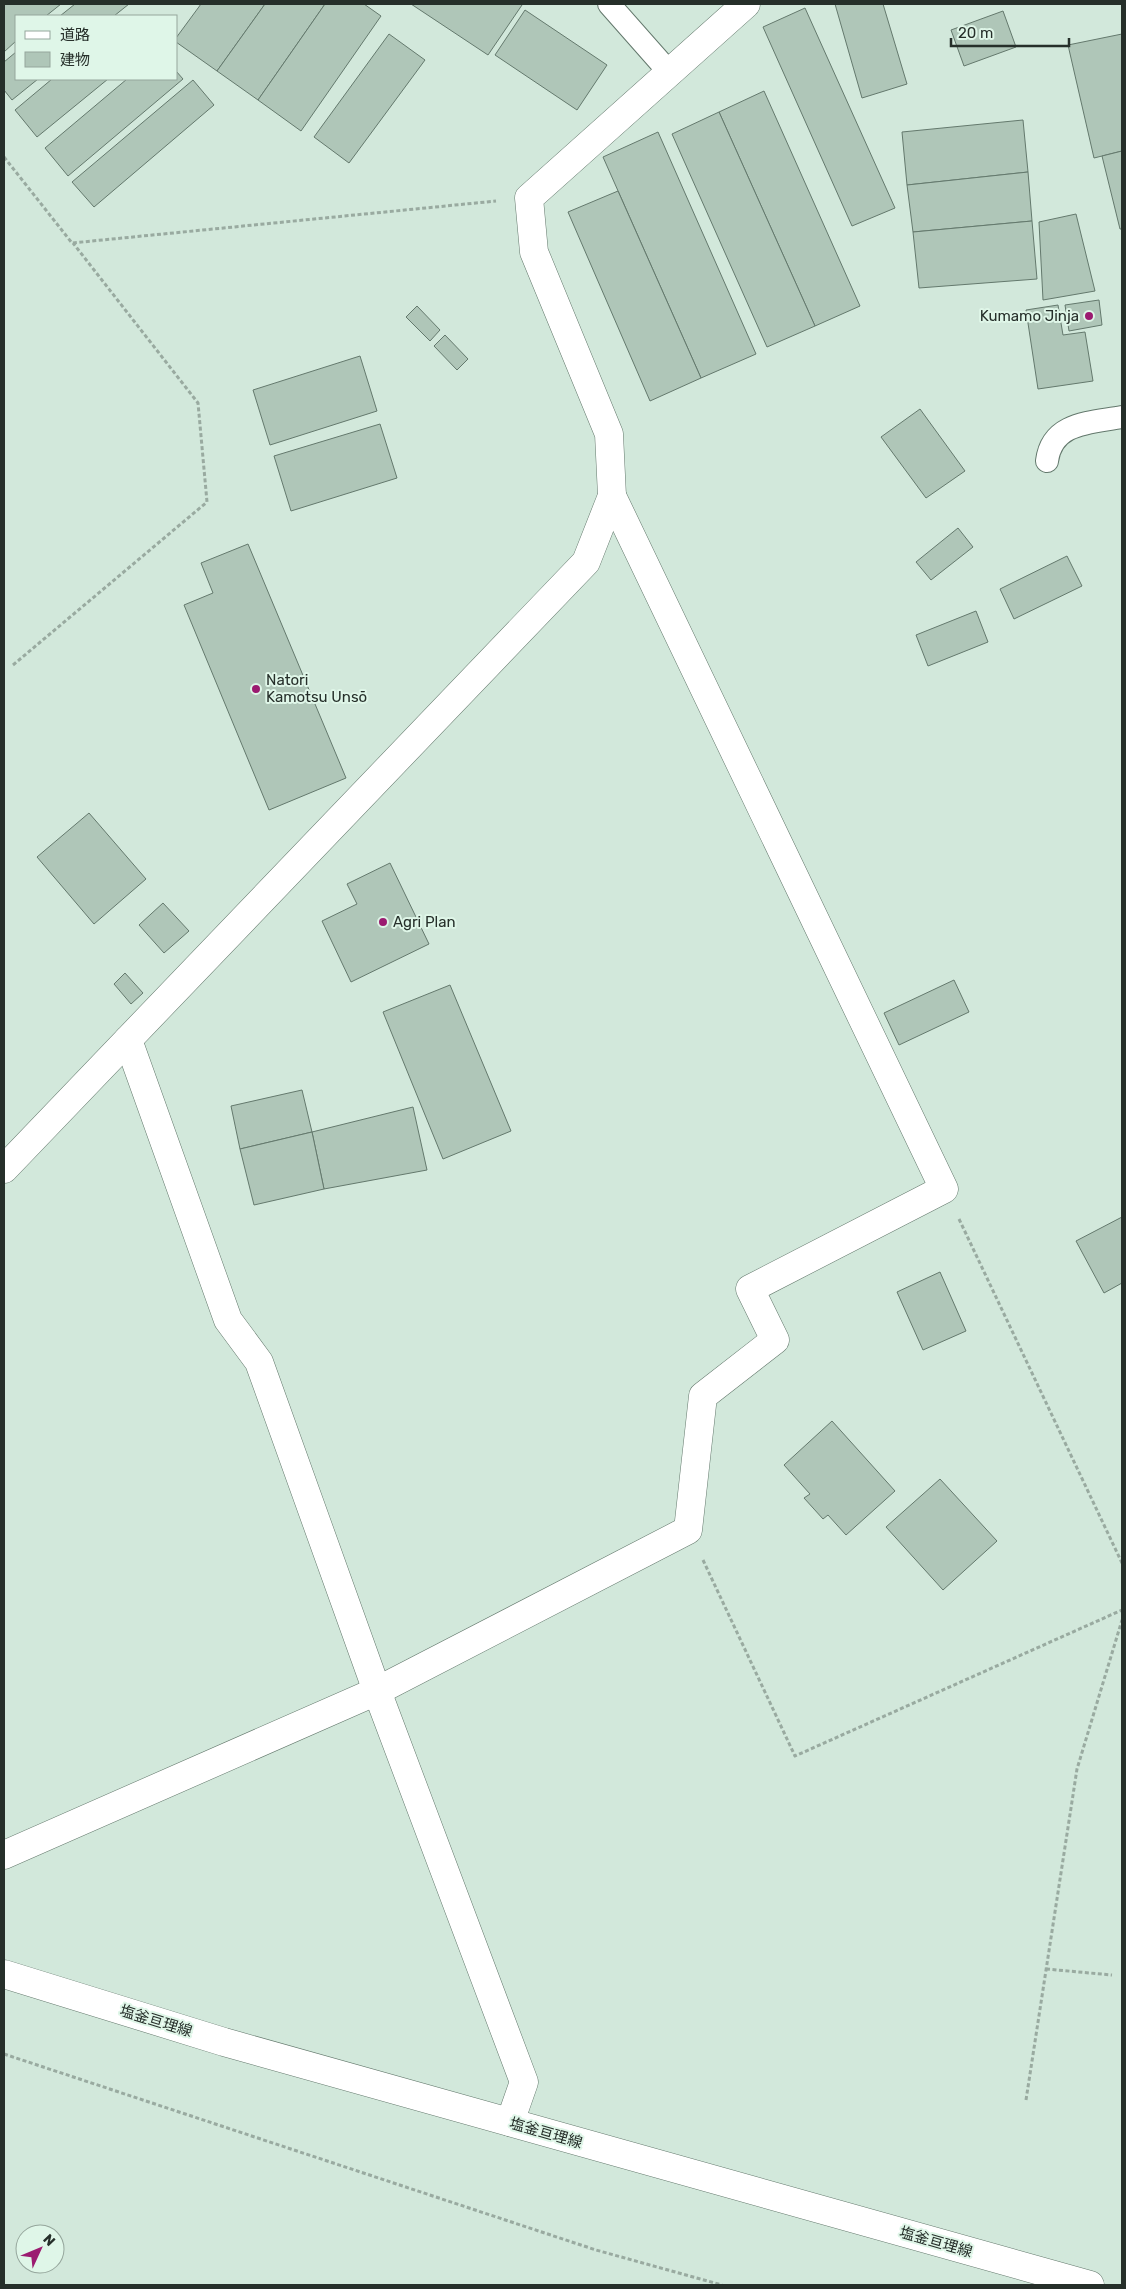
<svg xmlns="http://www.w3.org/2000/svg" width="1126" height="2289" viewBox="0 0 1126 2289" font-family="Rubik,'Noto Sans JP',sans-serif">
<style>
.building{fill:#afc6b8;stroke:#64796d}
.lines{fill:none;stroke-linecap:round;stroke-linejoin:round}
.service-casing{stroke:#63786c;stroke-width:24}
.minor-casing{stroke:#63786c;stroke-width:29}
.primary-casing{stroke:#63786c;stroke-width:29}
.path{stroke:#99aaa0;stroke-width:3;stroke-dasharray:4 2.5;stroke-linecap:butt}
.service{stroke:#fff;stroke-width:22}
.minor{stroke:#fff;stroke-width:28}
.primary{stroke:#fff;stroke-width:28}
.poi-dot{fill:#9b1b70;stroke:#dff6e8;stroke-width:2}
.labels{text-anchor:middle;stroke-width:4;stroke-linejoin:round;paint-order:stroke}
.poi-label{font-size:15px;fill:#262f2a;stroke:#dff6e8;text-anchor:start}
.street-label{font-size:15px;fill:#262f2a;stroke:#dff6e8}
</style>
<rect width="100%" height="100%" fill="#d2e8db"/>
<!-- building -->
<g class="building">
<path d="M4 4H61L46 16H16V41L4 52Z"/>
<path d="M75 4H129L114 16H60Z"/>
<path d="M201 4H265L217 71 176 42V38Z"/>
<path d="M265 4H325L258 100 217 71Z"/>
<path d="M325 4H364L381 16 301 131 258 100Z"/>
<path d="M411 4H520L522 5 488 55Z"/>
<path d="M835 4H883L907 84 862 98Z"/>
<path d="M805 8 895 208 852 226 763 27Z"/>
<path d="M525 10 607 65 577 110 495 55Z"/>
<path d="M1003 11 1016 47 964 66 951 30Z"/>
<path d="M389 34 425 60 349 163 314 137Z"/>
<path d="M1122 34V151L1094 158 1068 45Z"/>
<path d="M16 52V79H38L12 100 4 90V62Z"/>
<path d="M176 71 183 79 68 176 45 148 127 79H176Z"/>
<path d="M52 79H108L37 137 15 110Z"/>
<path d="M193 80 214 105 94 207 72 182Z"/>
<path d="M764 91 860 306 815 326 719 112Z"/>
<path d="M719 112 815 326 767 347 672 134Z"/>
<path d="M1023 120 1028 172 907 185 902 132Z"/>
<path d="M658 132 756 354 701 378 603 157Z"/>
<path d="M1122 151V229H1120L1102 156Z"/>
<path d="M1028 172 1032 221 913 232 907 185Z"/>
<path d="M618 191 701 378 650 401 568 212Z"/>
<path d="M1076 214 1095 291 1043 300 1039 222Z"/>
<path d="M1032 221 1037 279 919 288 913 232Z"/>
<path d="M1099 300 1102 325 1069 331 1065 305Z"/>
<path d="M1058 305 1063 335 1085 332 1093 381 1038 389 1026 310Z"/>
<path d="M417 306 440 330 430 341 406 317Z"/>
<path d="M445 335 468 359 457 370 434 346Z"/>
<path d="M360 356 377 411 270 445 253 390Z"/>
<path d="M920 409 965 471 926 498 881 437Z"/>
<path d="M380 424 397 478 291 511 274 456Z"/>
<path d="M958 528 973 547 931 580 916 562Z"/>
<path d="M248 544 346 778 269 810 184 605 213 593 201 563Z"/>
<path d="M1067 556 1082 586 1014 619 1000 589Z"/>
<path d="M976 611 988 642 928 666 916 635Z"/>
<path d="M89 813 146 879 94 924 37 857Z"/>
<path d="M390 863 429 944 351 982 322 921 357 904 347 884Z"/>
<path d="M163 903 189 931 164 953 139 925Z"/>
<path d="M125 973 143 993 131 1004 114 984Z"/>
<path d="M954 980 969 1012 899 1045 884 1013Z"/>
<path d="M450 985 511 1131 443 1159 383 1012Z"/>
<path d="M302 1090 312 1132 240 1149 231 1106Z"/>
<path d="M413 1107 427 1170 324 1189 312 1132Z"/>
<path d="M312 1132 324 1189 254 1205 240 1149Z"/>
<path d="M1122 1217V1283L1104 1293 1076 1241Z"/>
<path d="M940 1272 966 1331 923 1350 897 1292Z"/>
<path d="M832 1421 895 1491 846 1535 828 1515 823 1519 804 1498 810 1494 784 1465Z"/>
<path d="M940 1479 997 1541 943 1590 886 1527Z"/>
</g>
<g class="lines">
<!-- service casing -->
<g class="service-casing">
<g id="service">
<path d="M609 4 669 72"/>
<path d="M1047 461C1052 422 1090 423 1122 417"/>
</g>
</g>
<!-- minor casing -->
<g class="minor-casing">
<g id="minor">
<path d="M128 1040 228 1320 259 1362 377 1691 524 2082 510 2122"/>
<path d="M4 1169 586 562 612 496 609 434 534 252 529 198 746 4"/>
<path d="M4 1855 377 1691 688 1530 703 1396 775 1340 750 1289 944 1189 612 496"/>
</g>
</g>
<!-- primary casing -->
<g class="primary-casing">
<path id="primary" d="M4 1974 224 2042 1090 2285"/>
</g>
<!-- path -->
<g class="path">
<path d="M4 157 72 243 496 201"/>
<path d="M13 665 207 502 198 403 73 243"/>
<path d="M959 1219 1122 1563"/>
<path d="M703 1560 795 1756 1122 1610"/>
<path d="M1046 1969 1112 1975"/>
<path d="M4 2054 596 2250 722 2285"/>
<path d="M1026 2100 1077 1769 1122 1620"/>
</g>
<!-- service -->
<use href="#service" class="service"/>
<!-- minor -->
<use href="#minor" class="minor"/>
<!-- primary -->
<use href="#primary" class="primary"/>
</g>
<!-- markers -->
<g class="poi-dot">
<circle cx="1089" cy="316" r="5"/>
<circle cx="256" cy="689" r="5"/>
<circle cx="383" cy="922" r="5"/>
</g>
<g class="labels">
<!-- poi labels -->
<g class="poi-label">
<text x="1079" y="321" text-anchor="end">Kumamo Jinja</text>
<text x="266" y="685">Natori<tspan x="266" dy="17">Kamotsu Unsō</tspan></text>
<text x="393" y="927">Agri Plan</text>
</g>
<!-- street labels -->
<g class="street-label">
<text transform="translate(156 2021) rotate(17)" y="5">塩釜亘理線</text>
<text transform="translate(546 2133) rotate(16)" y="5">塩釜亘理線</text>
<text transform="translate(936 2242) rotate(16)" y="5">塩釜亘理線</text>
</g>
</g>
<!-- border -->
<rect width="1126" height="2289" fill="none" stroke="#262f2a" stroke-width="10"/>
<!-- legend -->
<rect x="15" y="15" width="162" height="65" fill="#dff6e8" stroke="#95a69c"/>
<rect x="25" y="31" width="25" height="8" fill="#ffffff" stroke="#95a69c"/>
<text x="60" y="40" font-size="15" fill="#262f2a">道路</text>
<rect x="25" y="52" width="25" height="15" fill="#afc6b8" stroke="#95a69c"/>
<text x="60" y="65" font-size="15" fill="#262f2a">建物</text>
<!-- north arrow -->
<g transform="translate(40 2249) rotate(46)"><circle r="24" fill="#dff6e8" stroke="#95a69c"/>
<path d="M0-4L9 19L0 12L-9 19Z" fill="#9b1b70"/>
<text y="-8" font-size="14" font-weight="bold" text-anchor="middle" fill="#262f2a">N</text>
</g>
<!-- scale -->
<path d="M951 38v8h118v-8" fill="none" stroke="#262f2a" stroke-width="2.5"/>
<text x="958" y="38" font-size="15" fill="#262f2a" stroke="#dff6e8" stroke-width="4" paint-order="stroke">20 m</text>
</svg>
